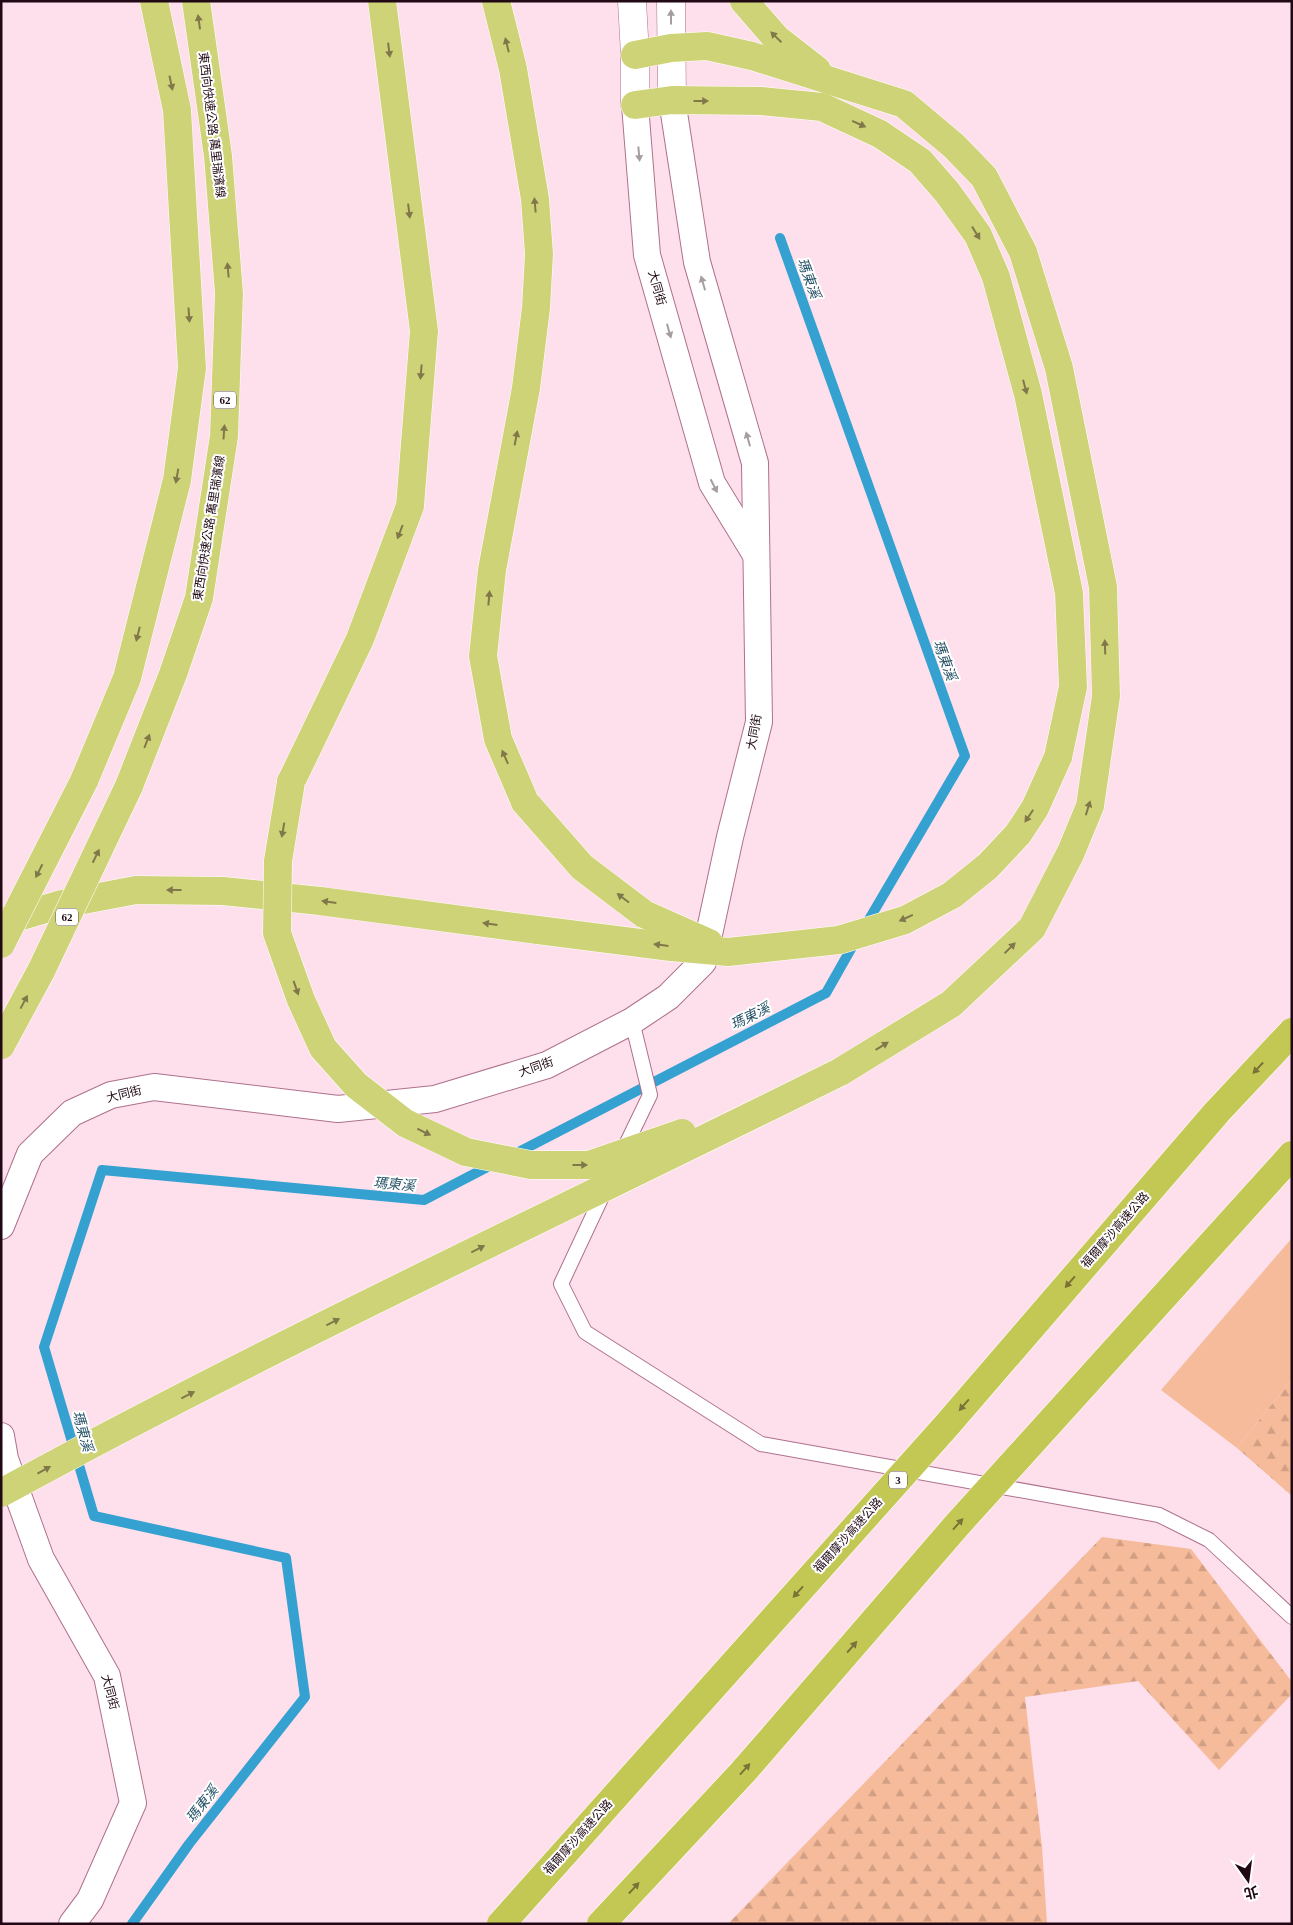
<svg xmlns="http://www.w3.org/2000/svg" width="1293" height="1925" viewBox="0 0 1293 1925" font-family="'Times New Roman','Noto Sans TC',serif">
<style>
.green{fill:#f5bb9a}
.forest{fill:url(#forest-firs)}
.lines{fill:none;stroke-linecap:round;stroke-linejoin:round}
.stream{stroke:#34a1d0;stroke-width:10}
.service-casing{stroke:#af708c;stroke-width:16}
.minor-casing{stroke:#af708c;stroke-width:28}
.tertiary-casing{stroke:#af708c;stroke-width:29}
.trunk-casing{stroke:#fff;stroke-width:29}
.service{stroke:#fff;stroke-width:14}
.minor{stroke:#fff;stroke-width:26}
.tertiary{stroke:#fff;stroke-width:28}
.trunk{stroke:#cfd377;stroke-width:28}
.trunk-bridge-casing{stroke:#fff;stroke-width:29;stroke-linecap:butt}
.motorway-bridge-casing{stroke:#fff;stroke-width:29;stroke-linecap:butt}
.trunk-bridge{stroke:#cfd377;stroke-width:28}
.motorway-bridge{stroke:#c3c855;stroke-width:28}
.oneway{fill:#a69da1}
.oneway2{fill:#80784a}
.oneway3{fill:#7a7238}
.labels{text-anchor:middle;stroke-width:4;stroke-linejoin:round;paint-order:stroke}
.shield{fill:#fff;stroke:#63535a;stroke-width:1}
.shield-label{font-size:11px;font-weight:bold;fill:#200914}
.street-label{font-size:12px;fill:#200914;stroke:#fff}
.water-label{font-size:14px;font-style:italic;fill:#275367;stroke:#fff}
</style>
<defs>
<pattern id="forest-firs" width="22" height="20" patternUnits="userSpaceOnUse" patternTransform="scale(1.25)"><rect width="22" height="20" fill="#f5bb9a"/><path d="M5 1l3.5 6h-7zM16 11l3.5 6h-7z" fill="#d29f84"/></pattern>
</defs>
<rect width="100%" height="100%" fill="#fde0ec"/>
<!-- green -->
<path class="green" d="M1292 1238V1379L1237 1448 1161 1390Z"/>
<!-- forest -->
<g class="forest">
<path d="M1292 1379V1496L1237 1448Z"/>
<path d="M1102 1537 1191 1549 1292 1682V1694L1219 1770 1138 1681 1025 1697 1042 1847 1047 1924H728Z"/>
</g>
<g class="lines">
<!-- stream -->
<g class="stream">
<path d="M780 238 965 756 864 928"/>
<path d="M511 1156 826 993 856 940"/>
<path d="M132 1924 189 1844 305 1697 286 1558 94 1516 44 1347 102 1170 424 1200 495 1163"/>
</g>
<!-- service casing -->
<g class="service-casing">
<g id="service">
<path d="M622 1153 650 1095 632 1021"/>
<path d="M605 1190 561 1284 585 1332 761 1444 1159 1515 1209 1540 1292 1617"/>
</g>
</g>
<!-- minor casing -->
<g class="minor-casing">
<g id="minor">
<path d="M635 105 647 255 712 483 756 555"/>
<path d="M1 1226 30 1154 72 1113 111 1095 154 1087 338 1109 435 1099 547 1065 632 1021 668 997 703 962 730 837 759 722 755 463 697 262 672 100"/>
<path d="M1 1436 5 1459 41 1559 107 1676 133 1803 90 1900 72 1924"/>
</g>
</g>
<!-- tertiary casing -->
<g class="tertiary-casing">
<g id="tertiary">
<path d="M632 1 635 55V105"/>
<path d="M671 1 672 100"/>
</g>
</g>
<!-- trunk casing -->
<g class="trunk-casing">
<g id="trunk">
<path d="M496 1 513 69 535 199 539 254 536 308 526 388 492 570 483 656 498 739 525 802"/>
<path d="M744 1 776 38 817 70"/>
<path d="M635 55 671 48 707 46 752 56 904 104 954 146 984 177 1023 252 1059 368 1103 587 1106 696 1090 806 1071 852 1032 928 951 1004 840 1072"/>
<path d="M635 105 672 100 761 101 822 107 880 134 920 161 947 192 978 235 996 277 1028 394 1069 593 1073 687 1058 757"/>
<path d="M84 781 127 678 177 480 192 368 177 110 154 1"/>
<path d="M291 782 360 639 410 506 424 331 382 1"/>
<path d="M129 786 173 674 199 598 224 436 229 293 218 156 196 1"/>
<path d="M1 922 62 904 136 890 223 891 320 901 538 930"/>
</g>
</g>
<!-- service -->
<use href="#service" class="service"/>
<!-- minor -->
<use href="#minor" class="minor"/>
<!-- tertiary -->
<use href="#tertiary" class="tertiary"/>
<!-- trunk -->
<use href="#trunk" class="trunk"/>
<!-- trunk-bridge casing -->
<g class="trunk-bridge-casing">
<g id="trunk-bridge">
<path d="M291 782 278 861 277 933 301 1000 323 1048 356 1085 405 1123 466 1152 531 1165H589L682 1133"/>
<path d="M525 802 582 867 644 914 709 943"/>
<path d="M538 930 671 947 728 952 839 940 905 920 952 895 988 866 1018 834 1035 808 1058 757"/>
<path d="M1 944 84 781"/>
<path d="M1 1045 41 971 129 786"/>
<path d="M1 1493C276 1343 560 1211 840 1072"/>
</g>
</g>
<!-- motorway-bridge casing -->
<g class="motorway-bridge-casing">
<g id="motorway-bridge">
<path d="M501 1924 947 1425 1217 1112 1292 1032"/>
<path d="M601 1924 743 1772 957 1525 1292 1155"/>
</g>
</g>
<!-- trunk-bridge -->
<use href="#trunk-bridge" class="trunk-bridge"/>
<!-- motorway-bridge -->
<use href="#motorway-bridge" class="motorway-bridge"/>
</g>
<!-- one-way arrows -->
<defs><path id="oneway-solid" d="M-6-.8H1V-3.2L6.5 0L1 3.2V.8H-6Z" transform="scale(1.25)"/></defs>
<g class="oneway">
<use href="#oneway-solid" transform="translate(671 17) rotate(-90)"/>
<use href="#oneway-solid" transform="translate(639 154) rotate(85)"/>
<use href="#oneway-solid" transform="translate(703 283) rotate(-106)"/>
<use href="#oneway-solid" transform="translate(669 331) rotate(74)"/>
<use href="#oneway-solid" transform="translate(748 439) rotate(-106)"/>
<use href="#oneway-solid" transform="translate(714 486) rotate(63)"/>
</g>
<g class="oneway2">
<use href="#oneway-solid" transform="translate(199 22) rotate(-98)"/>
<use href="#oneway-solid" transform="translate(776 37) rotate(-136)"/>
<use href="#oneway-solid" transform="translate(507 45) rotate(-104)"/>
<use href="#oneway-solid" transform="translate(389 50) rotate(83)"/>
<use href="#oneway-solid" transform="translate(171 83) rotate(78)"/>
<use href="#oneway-solid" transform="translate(701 101)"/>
<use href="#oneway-solid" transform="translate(859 124) rotate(24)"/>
<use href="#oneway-solid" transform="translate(535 205) rotate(-95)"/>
<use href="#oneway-solid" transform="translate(409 211) rotate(83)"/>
<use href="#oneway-solid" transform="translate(976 233) rotate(58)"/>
<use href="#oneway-solid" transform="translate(228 270) rotate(-95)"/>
<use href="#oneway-solid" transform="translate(189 315) rotate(86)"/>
<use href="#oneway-solid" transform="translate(421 372) rotate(95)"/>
<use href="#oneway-solid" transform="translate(1025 387) rotate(75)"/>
<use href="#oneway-solid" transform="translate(224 432) rotate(-86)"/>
<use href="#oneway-solid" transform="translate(516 438) rotate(-79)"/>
<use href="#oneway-solid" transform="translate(177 476) rotate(100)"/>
<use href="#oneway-solid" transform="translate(400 532) rotate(111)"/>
<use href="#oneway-solid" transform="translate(489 598) rotate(-85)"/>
<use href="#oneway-solid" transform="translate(138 634) rotate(104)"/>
<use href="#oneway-solid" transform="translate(1105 647) rotate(-92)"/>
<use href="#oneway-solid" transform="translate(147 741) rotate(-69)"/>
<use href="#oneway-solid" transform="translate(505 757) rotate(-114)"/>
<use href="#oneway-solid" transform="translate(1088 808) rotate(-73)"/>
<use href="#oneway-solid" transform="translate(1029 816) rotate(124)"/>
<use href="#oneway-solid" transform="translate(283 830) rotate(100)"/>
<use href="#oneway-solid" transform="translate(96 856) rotate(-64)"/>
<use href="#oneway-solid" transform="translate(39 871) rotate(117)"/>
<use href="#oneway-solid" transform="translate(174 890) rotate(-180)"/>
<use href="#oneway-solid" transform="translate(623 898) rotate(-143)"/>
<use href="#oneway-solid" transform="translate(329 902) rotate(-172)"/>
<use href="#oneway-solid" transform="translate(906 918) rotate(156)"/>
<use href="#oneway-solid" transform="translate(490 924) rotate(-172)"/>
<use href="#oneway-solid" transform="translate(661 945) rotate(-173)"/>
<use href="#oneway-solid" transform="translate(1010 948) rotate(-44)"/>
<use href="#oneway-solid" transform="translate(296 988) rotate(71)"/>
<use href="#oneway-solid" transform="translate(24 1002) rotate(-62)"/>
<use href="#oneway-solid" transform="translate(882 1046) rotate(-31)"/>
<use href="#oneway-solid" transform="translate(424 1132) rotate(26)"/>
<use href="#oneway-solid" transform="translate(580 1165)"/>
<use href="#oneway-solid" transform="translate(478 1249) rotate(-27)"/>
<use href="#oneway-solid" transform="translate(333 1322) rotate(-27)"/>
<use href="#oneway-solid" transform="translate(188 1395) rotate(-27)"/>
<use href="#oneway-solid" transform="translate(44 1470) rotate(-29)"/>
</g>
<g class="oneway3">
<use href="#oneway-solid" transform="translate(1258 1068) rotate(133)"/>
<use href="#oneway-solid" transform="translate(1070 1282) rotate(131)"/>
<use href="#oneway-solid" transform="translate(964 1405) rotate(131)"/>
<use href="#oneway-solid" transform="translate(958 1524) rotate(-48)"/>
<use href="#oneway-solid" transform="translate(798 1592) rotate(132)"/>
<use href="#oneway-solid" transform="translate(852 1647) rotate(-49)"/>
<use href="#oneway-solid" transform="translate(745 1769) rotate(-48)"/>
<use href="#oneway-solid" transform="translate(634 1888) rotate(-47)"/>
</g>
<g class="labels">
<!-- shield labels -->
<g class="shield">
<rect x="214" y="391.5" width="22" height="17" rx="4"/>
<rect x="56" y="908.5" width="22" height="17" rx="4"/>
<rect x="889" y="1471.5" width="18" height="17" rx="4"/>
</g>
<g class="shield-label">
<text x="225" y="404">62</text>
<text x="67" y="921">62</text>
<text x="898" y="1484">3</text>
</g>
<!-- street labels -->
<g class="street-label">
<text transform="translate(212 125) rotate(83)" y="4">東西向快速公路 萬里瑞濱線</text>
<text transform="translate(657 288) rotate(74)" y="4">大同街</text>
<text transform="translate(209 528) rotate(-81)" y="4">東西向快速公路 萬里瑞濱線</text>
<text transform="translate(754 732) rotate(-80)" y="4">大同街</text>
<text transform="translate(536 1067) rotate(-19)" y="4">大同街</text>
<text transform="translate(124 1094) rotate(-14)" y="4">大同街</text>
<text transform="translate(1115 1230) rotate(-49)" y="4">福爾摩沙高速公路</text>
<text transform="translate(848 1535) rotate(-48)" y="4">福爾摩沙高速公路</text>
<text transform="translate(110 1692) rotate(75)" y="4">大同街</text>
<text transform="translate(578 1837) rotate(-48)" y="4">福爾摩沙高速公路</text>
</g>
<!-- water labels -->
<g class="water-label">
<text transform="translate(809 278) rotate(70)" y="5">瑪東溪</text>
<text transform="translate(945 660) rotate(70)" y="5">瑪東溪</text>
<text transform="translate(750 1016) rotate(-27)" y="5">瑪東溪</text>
<text transform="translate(394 1184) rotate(5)" y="5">瑪東溪</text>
<text transform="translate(83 1431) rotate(74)" y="5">瑪東溪</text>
<text transform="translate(202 1804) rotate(-52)" y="5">瑪東溪</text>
</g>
</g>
<!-- border -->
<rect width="1293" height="1925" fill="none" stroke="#200914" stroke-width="5"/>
<!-- north arrow -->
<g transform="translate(1248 1880) rotate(166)" stroke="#ffffff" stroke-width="4" paint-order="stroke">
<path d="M0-4L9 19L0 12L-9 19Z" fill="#200914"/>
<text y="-8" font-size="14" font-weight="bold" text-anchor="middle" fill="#200914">北</text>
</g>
</svg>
